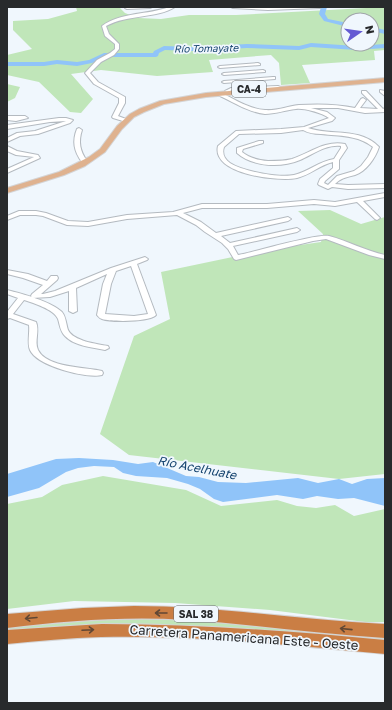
<svg xmlns="http://www.w3.org/2000/svg" width="392" height="710" viewBox="0 0 392 710" font-family="'Golos Text',sans-serif">
<style>
.green{fill:#c0e6b9;fill-rule:evenodd}
.water{fill:#90c4f9}
.lines{fill:none;stroke-linecap:round;stroke-linejoin:round}
.river{fill:#90c4f9;fill-rule:evenodd}
.minor-casing{stroke:#b4bac0;stroke-width:2}
.major-casing{stroke:#d4d4d5;stroke-width:2}
.highway-casing{stroke:#d4d4d5;stroke-width:2}
.minor{fill:#fff;fill-rule:evenodd}
.major{fill:#dfb28f;fill-rule:evenodd}
.highway{fill:#ca7e44;fill-rule:evenodd}
.oneway{stroke:#614734}
.labels{text-anchor:middle;stroke-width:3.5;stroke-linejoin:round;paint-order:stroke}
.far-water-label{font-size:10px;font-style:italic;fill:#174570;stroke:#f0f7fd}
.shield{fill:#f0f7fd;stroke:#64686b;stroke-width:1}
.shield-label{font-size:10px;font-weight:bold;fill:#282a2c}
.water-label{font-size:12px;font-style:italic;fill:#174570;stroke:#f0f7fd}
.near-street-label{font-size:13px;fill:#282a2c;stroke:#f0f7fd}
</style>
<rect width="100%" height="100%" fill="#f0f7fd"/>
<!-- green -->
<g class="green">
<path d="M76 7H119L125 13 138 18 161 19 189 15H236L385 7V50L374 51 375 60 302 65 310 83 281 85 279 63 271 55 209 60 213 72 157 76 101 70 71 74 93 99 81 113 70 112 39 82 7 75V55L32 49 13 30V21L48 19 77 11ZM348 20H372V44H348Z"/>
<path d="M7 84 20 87 15 98 7 102Z"/>
<path d="M330 210 361 224 385 217V474L339 479 129 455 100 434 134 336 170 319 161 272 266 250 321 242 323 234 298 211Z"/>
<path d="M103 476 186 490 221 506 277 500 297 506 316 508 335 505 354 516 385 509V622H365L270 610 175 603 74 601 7 609V504L42 497 62 485Z"/>
<path d="M131 618 212 621 385 637V644L308 637 7 634V625Z"/>
</g>
<!-- water -->
<path class="water" d="M79 458 113 460 138 464 153 462 186 476 199 477 218 482 246 483 298 478 318 483 339 479 352 484 367 479 385 478V506L354 498 338 499 317 496 303 499 277 495 223 502 214 499 200 489 188 484 167 478 136 476 123 473 114 467 94 466 78 468 66 472 39 488 7 497V474L56 459Z"/>
<g class="lines">
<!-- river -->
<g class="river">
<path d="M321 7H327L325 14 328 19 348 23V27L324 21 319 14Z"/>
<path d="M372 27 385 30V34L372 31Z"/>
<path d="M311 43 356 46 385 44V48L356 50 311 47 299 50 247 48 192 51 165 50 159 53 158 56 156 57H105L92 63 77 66 57 64 44 66H7V62H44L57 60 77 62 89 60 104 53H153L154 51 164 46 192 47 247 44 299 46Z"/>
</g>
<!-- minor casing -->
<g class="minor-casing">
<g id="minor">
<path d="M126 7H152L150 8 127 9 125 8Z"/>
<path d="M169 7H175C156 19 128 14 106 26L109 34 119 44V49L114 55 101 62 90 73 98 82 125 97V103L118 116 126 119 123 121 113 118 112 117 119 103V98L94 84 85 73 97 60 110 53 115 49V44L105 36 102 26C121 12 148 15 169 7Z"/>
<path d="M231 7H322L320 8 268 10 233 8Z"/>
<path d="M258 63 260 64V65L220 68 218 67 220 66Z"/>
<path d="M263 70 265 71V72L224 75 222 74 224 73Z"/>
<path d="M273 77H275V79L224 83 222 82 224 81Z"/>
<path d="M278 86 280 87V88L232 90 227 92 225 91 231 88Z"/>
<path d="M380 90 385 91V96L380 92Z"/>
<path d="M362 91H366L383 109 385 108V112L365 113 338 108H311L327 112 335 118 332 121 308 128C331 136 360 127 379 147 375 159 366 171 355 175 347 177 341 178 335 184L348 185 385 184V188L348 189 332 187 328 189 319 185 318 184 320 179 333 168V162C320 165 310 175 297 178 278 182 211 174 218 146L236 131 281 129 304 127 329 118C322 113 304 108 296 109 286 110 275 114 265 114 248 112 233 102 218 95V93H222C235 100 250 109 265 110 277 111 288 106 299 105 318 104 337 104 355 108L361 99 363 98 366 100 360 108 378 109 362 93ZM303 130C308 133 315 134 321 134 340 136 358 135 373 147L368 157 361 166 354 171 337 176 328 185 324 183 325 181 339 169V160L347 148 345 144C325 140 310 153 292 159 285 161 276 161 268 161 258 160 249 158 242 152L243 149 263 143V141H259L237 148V153C253 167 281 168 300 160 312 155 326 144 341 146V148L334 159C319 161 308 172 294 175 279 178 242 171 230 163 224 159 222 153 224 147L239 134 281 133Z"/>
<path d="M7 116H25L28 118 16 121 7 120Z"/>
<path d="M59 118H66L73 120 70 123 38 134 20 136 7 142V138L17 133 35 131 66 121 50 122 7 129V125Z"/>
<path d="M79 128 82 130C78 142 80 151 87 161L84 163 82 162C74 152 72 141 77 129Z"/>
<path d="M7 146 17 151 38 155 40 158 7 173V169L34 157 16 155 7 151Z"/>
<path d="M385 193V197L363 201 380 218 377 220 375 219 357 202 335 206 314 204 267 208H202L183 213 201 222 216 233 288 217 291 219 288 221 221 236 230 243 297 228 300 230 297 232 233 246 238 255C254 252 318 233 329 236 348 241 366 251 385 255V259L369 255 326 239 313 241 236 260 234 259 228 249 222 243 205 232 196 225 177 215 127 219 88 226 67 225 43 216 36 215H20L7 220V216L19 211H36L46 213 68 221 88 222 127 215 173 212 202 204H267L314 200 335 202Z"/>
<path d="M145 257 148 259 147 260 137 264 156 315C150 322 111 322 102 319 99 318 99 317 97 315L103 284 107 274 76 288 77 311 73 313 69 311V291L50 297 32 298 31 296 32 294 43 285 23 278 7 274V270L28 274 47 281 51 276H57L58 278 57 280 41 294H43L55 291 111 268ZM131 266 148 314 134 316 105 314 111 284 116 271Z"/>
<path d="M7 290C23 294 50 301 62 312 66 317 66 324 68 330 73 341 97 344 108 346L109 348 105 350C92 347 74 346 65 336 60 331 60 325 58 319 54 309 33 303 24 300L13 314 36 322C40 331 34 341 38 350 47 368 85 367 102 371L103 373 102 375C87 379 37 366 30 350 27 343 30 333 29 325L10 318 7 319V312L18 298 7 294Z"/>
</g>
</g>
<!-- major casing -->
<g class="major-casing">
<path id="major" d="M385 78V82L206 97 164 104 144 112 134 117 122 129 105 152 85 166 64 175 7 193V188L59 172 89 157 100 149 117 126 130 114 139 109 160 101 206 93Z"/>
</g>
<!-- highway casing -->
<g class="highway-casing">
<g id="highway">
<path d="M134 606C218 606 301 620 385 624V638C318 634 252 624 186 620 126 616 66 621 7 628V614L83 608Z"/>
<path d="M102 624C196 624 291 631 385 640V654C291 645 196 635 101 637 69 638 38 641 7 644V630Z"/>
</g>
</g>
<!-- minor -->
<use href="#minor" class="minor"/>
<!-- major -->
<use href="#major" class="major"/>
<!-- highway -->
<use href="#highway" class="highway"/>
</g>
<!-- one-way arrows -->
<defs><path id="oneway-shaft" d="M-6 0H5M1.5-3L5.5 0L1.5 3" fill="none" stroke-width="1.6" stroke-linecap="round" stroke-linejoin="round"/></defs>
<g class="oneway">
<use href="#oneway-shaft" transform="translate(161 613) rotate(-180)"/>
<use href="#oneway-shaft" transform="translate(31 618) rotate(175)"/>
<use href="#oneway-shaft" transform="translate(346 629) rotate(-174)"/>
<use href="#oneway-shaft" transform="translate(88 630) rotate(-3)"/>
</g>
<g class="labels">
<!-- far-water labels -->
<g class="far-water-label">
<text transform="translate(206 48) rotate(-1)" y="4">Río Tomayate</text>
</g>
<!-- shield labels -->
<g class="shield">
<rect x="232" y="81" width="34" height="16" rx="3"/>
<rect x="174" y="606" width="44" height="16" rx="3"/>
</g>
<g class="shield-label">
<text x="249" y="93">CA-4</text>
<text x="196" y="618">SAL 38</text>
</g>
<!-- water labels -->
<g class="water-label">
<text transform="translate(197 468) rotate(11)" y="4">Río Acelhuate</text>
</g>
<!-- near-street labels -->
<g class="near-street-label">
<text transform="translate(244 637) rotate(4)" y="5">Carretera Panamericana Este - Oeste</text>
</g>
</g>
<!-- border -->
<rect width="392" height="710" fill="none" stroke="#282a2c" stroke-width="16"/>
<!-- north arrow -->
<g transform="translate(360 32) rotate(77)"><circle r="19" fill="#f0f7fd" stroke="#a0a5a9"/>
<path d="M0-3L7 15L0 10L-7 15Z" fill="#645ad3"/>
<text y="-6" font-size="11" font-weight="bold" text-anchor="middle" fill="#282a2c">N</text>
</g>
</svg>
